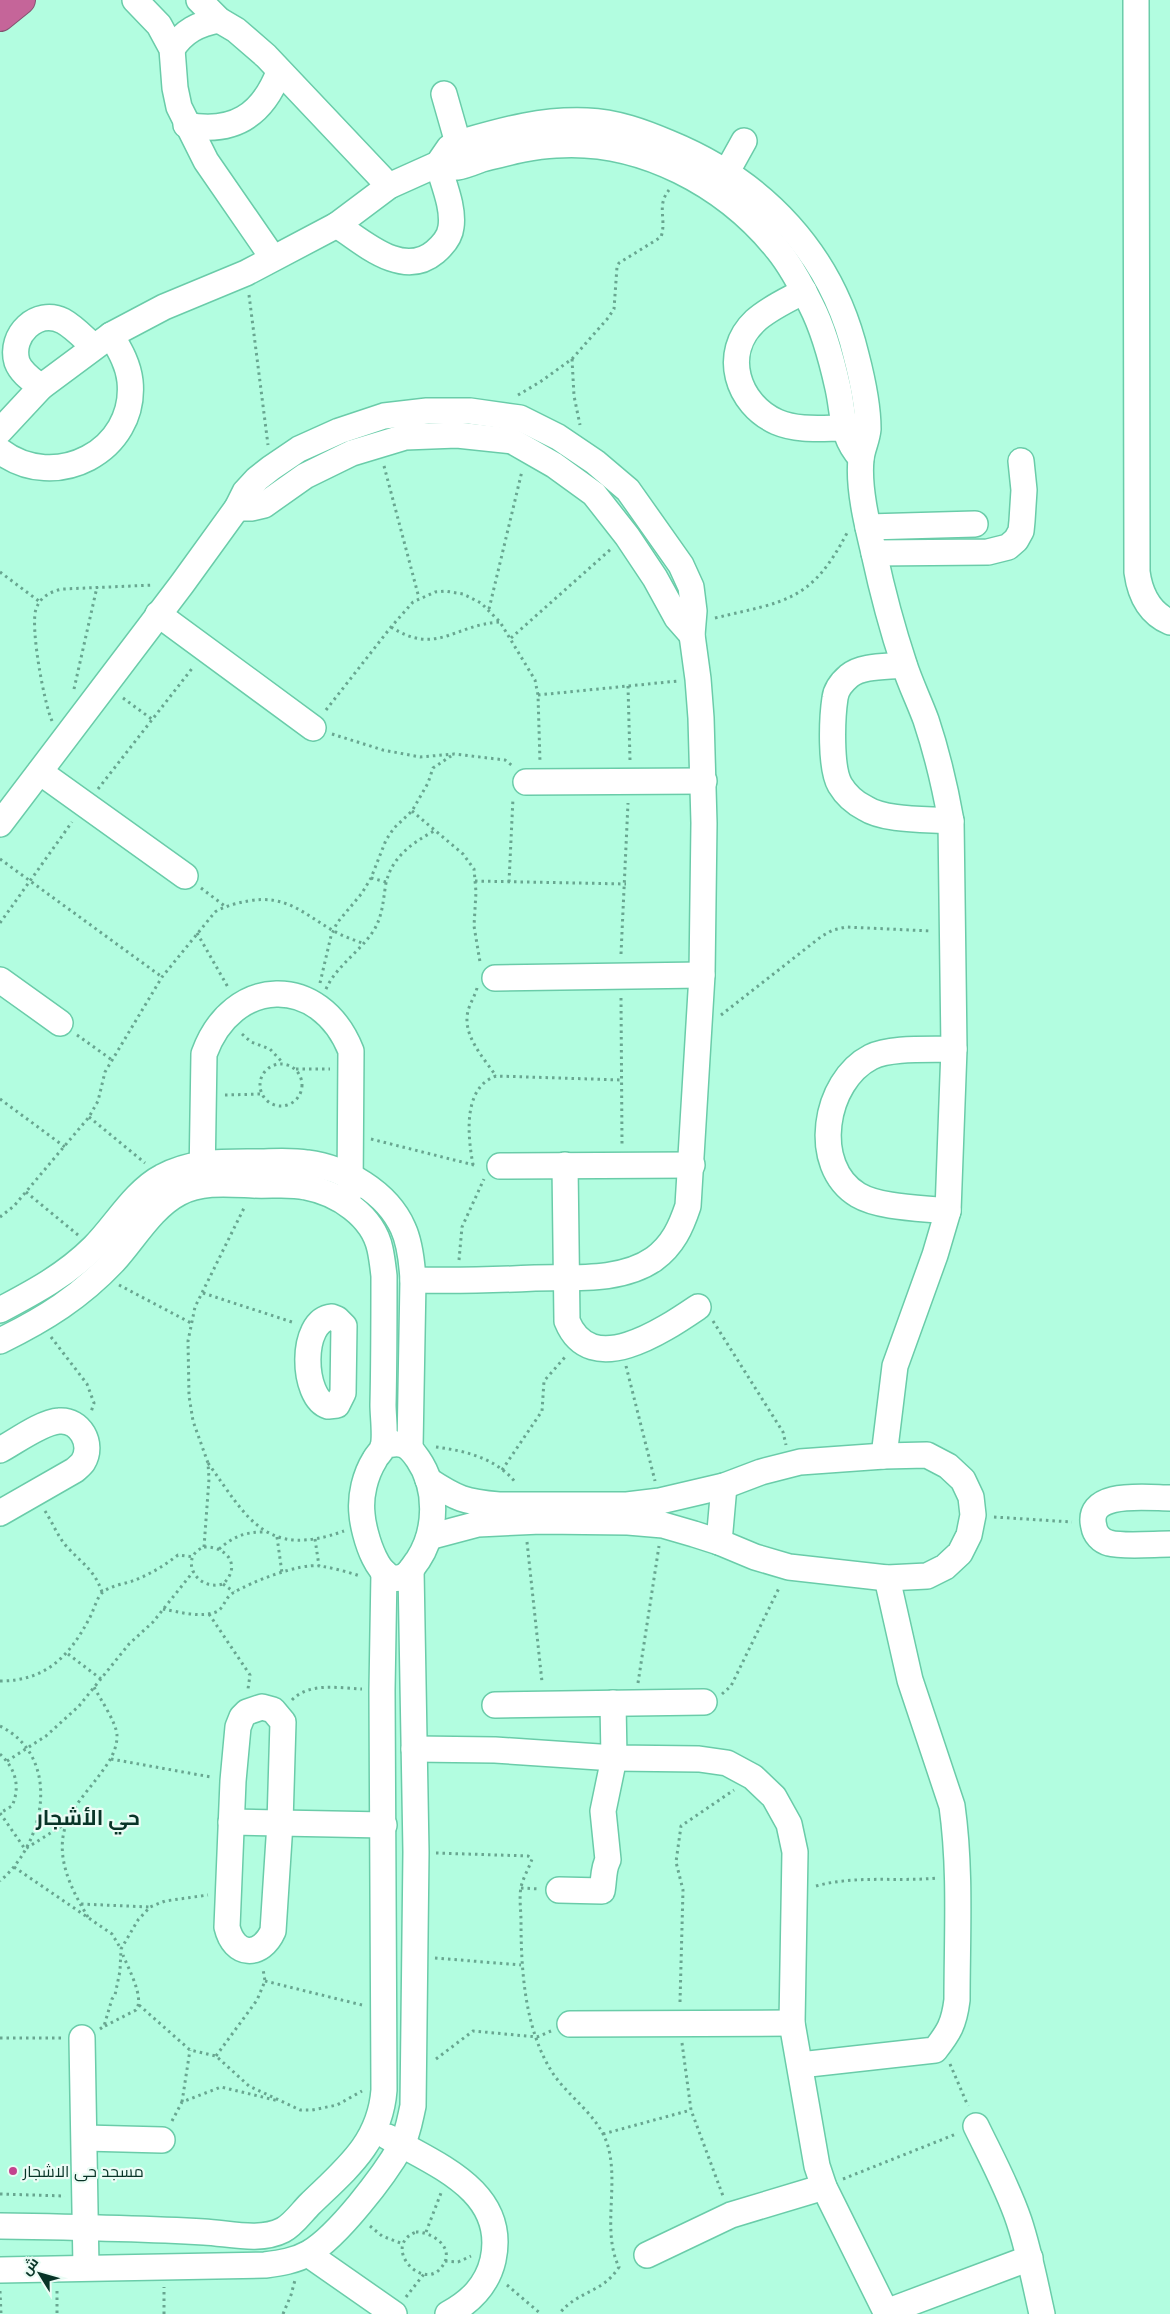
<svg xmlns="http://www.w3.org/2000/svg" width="1170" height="2314" viewBox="0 0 1170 2314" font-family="Inter,Cairo,sans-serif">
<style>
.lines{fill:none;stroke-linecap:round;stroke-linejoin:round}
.minor-casing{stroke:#6acca9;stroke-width:28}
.highway-casing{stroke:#835471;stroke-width:30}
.path{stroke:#68a690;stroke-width:3;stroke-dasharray:2.5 4;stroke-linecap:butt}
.minor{stroke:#fff;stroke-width:25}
.highway{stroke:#c56599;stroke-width:28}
.poi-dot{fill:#c3438e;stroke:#ebfcf5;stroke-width:2}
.labels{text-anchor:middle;stroke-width:4.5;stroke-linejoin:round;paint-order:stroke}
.poi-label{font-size:16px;fill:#083427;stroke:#ebfcf5;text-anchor:start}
.district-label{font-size:21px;font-weight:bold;fill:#083427;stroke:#ebfcf5}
</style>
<rect width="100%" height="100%" fill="#b2fde0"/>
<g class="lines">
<!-- minor casing -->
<g class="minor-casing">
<g id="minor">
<path d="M135 0 159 25 172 49 175 88 179 107 206 161 273 258"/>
<path d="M199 0 219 20 236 30 266 56 389 186"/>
<path d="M1136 0 1137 572C1140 594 1149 613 1170 622"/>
<path d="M172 49C184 31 198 24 219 20"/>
<path d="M444 94 458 143"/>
<path d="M186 125C233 134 262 116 279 72"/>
<path d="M438 164C444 165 451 168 457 167 465 166 474 162 482 159 506 153 531 146 556 145 641 139 726 185 778 250 791 266 802 287 811 305 824 330 832 361 838 388 844 415 841 436 861 458"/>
<path d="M719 186 744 141"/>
<path d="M337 225C364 243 403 279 435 252 442 246 450 237 451 227 454 207 443 183 438 164"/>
<path d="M804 291C788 300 769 308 755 321 721 353 737 404 777 422 798 431 822 428 845 428"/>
<path d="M41 387C32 380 21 373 17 362 9 335 37 308 63 321 74 327 84 338 93 346"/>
<path d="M0 431 41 387 111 335 164 307 246 273 337 225 389 186 438 164 449 148 455 144C501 131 539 119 587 121 616 122 643 132 669 143 764 182 832 254 856 355 862 378 868 405 868 429 867 440 862 449 861 459 858 487 867 524 874 553 882 590 892 628 904 664 910 683 919 701 926 720 937 753 945 787 951 821L954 1049 948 1211 935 1255 895 1366 884 1456"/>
<path d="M0 451C55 493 137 451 130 381 128 363 119 349 111 335"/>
<path d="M237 508H251L264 505 305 476 352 453 405 437 457 435 512 441 554 465 594 494 627 536 655 578 677 618 692 635"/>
<path d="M868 527 975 524"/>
<path d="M874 553 988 552 1008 547 1016 540 1021 531 1022 521 1024 490 1021 461"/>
<path d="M158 614 313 728"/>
<path d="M904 665C887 667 862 665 849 676 842 682 836 689 835 698 832 718 830 768 840 785 846 795 855 803 865 808 885 821 927 819 951 821"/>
<path d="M40 772 185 876"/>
<path d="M526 782 704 781"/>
<path d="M0 824 182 584 237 508 245 492 257 479 271 468 299 449 339 431 384 416 427 411H470L520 418 558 437 595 462 628 490 681 565 691 587 694 611 692 635 698 679 701 718 704 823 702 975 688 1206C681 1227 673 1245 654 1259 621 1282 573 1277 535 1278 494 1280 454 1281 413 1280"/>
<path d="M495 978 702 975"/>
<path d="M0 980 60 1023"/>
<path d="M565 1165 567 1321C591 1380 664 1330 698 1307"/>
<path d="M500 1166 692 1165"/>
<path d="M202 1179 204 1054C232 976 320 973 351 1051L350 1191"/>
<path d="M948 1211C922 1208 880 1208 858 1195 810 1166 824 1081 871 1057 891 1047 931 1050 954 1049"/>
<path d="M0 1310C34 1292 66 1275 94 1247 115 1226 135 1191 162 1177 191 1161 222 1162 254 1162 271 1162 290 1160 307 1163 345 1168 387 1192 403 1228 410 1243 412 1263 413 1280L410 1447"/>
<path d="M332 1317 337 1319 344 1326 343 1393 337 1405 328 1406C302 1398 299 1320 332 1317Z"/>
<path d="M0 1341C45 1319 80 1297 114 1261 134 1239 152 1207 179 1193 201 1181 229 1184 253 1185 270 1186 290 1183 306 1187 338 1193 373 1216 380 1249 382 1258 383 1267 384 1276 384 1319 384 1362 383 1405 383 1416 386 1437 383 1447 382 1451 377 1455 375 1459 365 1475 360 1496 362 1514 363 1531 379 1593 406 1575 411 1571 414 1565 418 1560 437 1531 438 1488 418 1459 408 1444 402 1441 383 1446"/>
<path d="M0 1450C15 1442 42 1422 59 1421 80 1419 94 1444 83 1462 81 1465 77 1468 75 1470L0 1513"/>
<path d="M428 1480C457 1499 465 1502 499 1505H627L660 1501 724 1486 761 1472 800 1462 884 1456 927 1455 948 1466 963 1480 971 1497 973 1515 969 1535 960 1553 945 1567 927 1576 887 1578 789 1567 755 1557 719 1542 694 1534 663 1525 628 1522 541 1521 478 1524 429 1537"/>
<path d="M1170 1498C1149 1498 1084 1489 1094 1527 1095 1534 1101 1541 1109 1543 1123 1547 1154 1544 1170 1544"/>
<path d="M719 1542 724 1486"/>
<path d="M495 1705 704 1702"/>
<path d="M262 1707 273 1710 283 1722 280 1823 273 1931C261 1958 234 1957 227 1927L233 1781 238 1727 242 1717 247 1712Z"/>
<path d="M414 1749 495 1750 614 1758 699 1759 727 1763 753 1777 774 1797 789 1824 795 1852 792 2023 817 2166 824 2187 887 2314"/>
<path d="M231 1822 384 1825"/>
<path d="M559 1890 602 1891C604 1881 603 1868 608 1860L603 1811 614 1758 613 1703"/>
<path d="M570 2024 792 2023"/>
<path d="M82 2038 86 2267"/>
<path d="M800 2065 935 2050C949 2032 954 2024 957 2000 957 1936 961 1870 952 1806L910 1680 887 1578"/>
<path d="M976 2126C991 2157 1008 2188 1019 2221 1029 2251 1035 2283 1042 2314"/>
<path d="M388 2137C436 2165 508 2191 493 2260 487 2286 470 2302 448 2314"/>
<path d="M85 2138 162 2140"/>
<path d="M0 2226C68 2227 136 2228 204 2232 228 2233 260 2242 283 2230 293 2225 302 2212 310 2204 346 2169 380 2143 384 2090L382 1690 384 1572"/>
<path d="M308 2254 394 2314"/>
<path d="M647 2255 731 2215 824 2187"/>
<path d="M0 2270 265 2265C280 2263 295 2261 309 2253 338 2236 384 2176 401 2146 408 2134 410 2119 413 2106L416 1852 411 1570"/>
<path d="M886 2312 1030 2258"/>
</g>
</g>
<!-- highway casing -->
<g class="highway-casing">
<path id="highway" d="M0 17 21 0"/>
</g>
<!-- path -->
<g class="path">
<path d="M249 295 268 445"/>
<path d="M572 359 574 396 580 425"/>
<path d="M518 395 540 382 572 359 608 318 614 309 617 267 619 263 661 237C667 219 656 206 669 190"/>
<path d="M384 466 419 598"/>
<path d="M0 572 40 602"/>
<path d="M489 609 522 471"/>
<path d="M715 618C786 601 811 602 847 533"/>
<path d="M391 627C436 656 454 625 499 622"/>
<path d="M511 638 611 549"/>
<path d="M628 686 630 760"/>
<path d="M74 689 97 587"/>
<path d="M538 695 678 681"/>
<path d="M123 698 153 720"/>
<path d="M326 710 391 627 413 602 435 592 445 591 463 594 481 603 500 622 535 680 538 695 540 762"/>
<path d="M52 721C44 703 30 627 36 609 40 597 51 591 63 589L154 585"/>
<path d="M332 734 383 750 420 757 454 754 505 760 514 767"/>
<path d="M98 789 194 666"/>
<path d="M412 811 463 854 474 869 476 892 474 926 480 962"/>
<path d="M0 859 162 977"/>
<path d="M371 878 386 882"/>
<path d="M475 881 626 884"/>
<path d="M509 882 513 798"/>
<path d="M201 888 226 907"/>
<path d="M0 923 72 822"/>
<path d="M197 933 229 989"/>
<path d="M621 954 628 803"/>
<path d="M320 983 331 936 337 923 362 893 371 878 386 840 394 828 412 811 428 783 433 768 454 754"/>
<path d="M477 988C475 996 470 1003 468 1011 462 1035 483 1057 496 1076"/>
<path d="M326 989C337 965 360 952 374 930 383 915 383 900 386 883 392 857 412 843 434 831"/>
<path d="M621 998 622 1144"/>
<path d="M721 1015 822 936 833 930 846 927 931 931"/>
<path d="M242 1034 251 1042 270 1049 283 1063"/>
<path d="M77 1035 112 1060"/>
<circle cx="281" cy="1085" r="21"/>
<path d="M296 1069H330"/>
<path d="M225 1095 262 1094"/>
<path d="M0 1099 65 1147"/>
<path d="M89 1117 145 1163"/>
<path d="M371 1139 474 1165"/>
<path d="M473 1165C468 1137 462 1088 496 1076L622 1080"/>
<path d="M26 1192 78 1235"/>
<path d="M0 1217 14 1206 89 1117 98 1101 105 1072 162 977 215 912C225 906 237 903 248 901 285 894 303 913 332 930 342 936 354 940 365 944"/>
<path d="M459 1260 462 1227 484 1179"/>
<path d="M119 1285 191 1323"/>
<path d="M203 1293 295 1323"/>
<path d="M713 1321 783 1432 786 1445"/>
<path d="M51 1337 87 1384 94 1403 91 1412"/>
<path d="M626 1366 655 1481"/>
<path d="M436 1447C466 1451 496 1458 516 1483"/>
<path d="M208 1463C248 1519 266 1559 344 1531"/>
<path d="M502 1470 542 1411 544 1381 566 1356"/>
<path d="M45 1511C53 1523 59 1540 70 1550 85 1566 94 1570 102 1592"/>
<path d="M994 1517 1072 1522"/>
<path d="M277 1537 282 1573"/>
<path d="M315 1539 319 1566"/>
<path d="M527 1542 542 1682"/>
<path d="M204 1547 209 1479 208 1463 193 1421 189 1396 188 1341 195 1307 245 1206"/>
<path d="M204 1547C227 1546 242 1566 223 1584 196 1592 178 1557 204 1547Z"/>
<path d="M219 1549C234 1536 245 1532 265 1532"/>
<path d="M223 1584 234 1592"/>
<path d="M163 1609C179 1612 200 1618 216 1612 224 1609 225 1597 233 1593 251 1582 299 1563 320 1566 333 1568 348 1572 360 1576"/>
<path d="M209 1614 250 1675 248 1689"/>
<path d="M68 1654 101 1679"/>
<path d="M0 1681C45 1681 69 1657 89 1619 94 1611 96 1598 103 1592 112 1585 125 1584 135 1580 151 1574 165 1565 178 1555L194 1557"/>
<path d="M638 1683 659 1546"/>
<path d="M722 1694 731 1686 780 1586"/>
<path d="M292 1700C309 1682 339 1688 362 1689"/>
<path d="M0 1726C62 1757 46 1842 0 1881"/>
<path d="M0 1754C15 1768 21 1786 12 1806L0 1813"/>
<path d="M111 1759 211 1777"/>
<path d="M7 1761 46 1736 79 1706 129 1644 153 1622 193 1572"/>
<path d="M0 1813 25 1849 65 1824"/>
<path d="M436 1853 528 1856 532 1859C529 1868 523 1878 521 1887 519 1898 521 1911 521 1921 521 1972 525 2032 554 2075 571 2099 597 2115 607 2143 620 2183 601 2230 619 2267 602 2294 578 2290 559 2314"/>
<path d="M14 1867 112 1934 121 1949"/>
<path d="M816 1886C856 1875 896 1882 937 1878"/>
<path d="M521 1888 539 1889"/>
<path d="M81 1904 149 1907"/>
<path d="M88 1917C69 1886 51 1849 71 1814 78 1801 89 1789 98 1777 107 1765 117 1752 117 1736 117 1723 100 1699 94 1687"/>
<path d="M435 1958 521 1965"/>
<path d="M265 1981 362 2005"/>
<path d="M680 2002 683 1890 676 1862 681 1826 734 1790"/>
<path d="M139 2005 190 2050 216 2056 249 2086 300 2110H312L337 2105 362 2091"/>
<path d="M105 2026 136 2010C145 1998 128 1968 123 1955"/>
<path d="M100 2029 104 2026 112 1999 115 1995 120 1971 121 1949 138 1920 150 1907 165 1901 208 1895"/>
<path d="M0 2038H62"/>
<path d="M682 2043 691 2110 723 2196"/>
<path d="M216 2056 257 2000 265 1981 263 1969"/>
<path d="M436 2059 473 2031 537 2037 551 2031"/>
<path d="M950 2064 968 2106"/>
<path d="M182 2102 190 2050"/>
<path d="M172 2121 182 2102 221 2087 279 2101"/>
<path d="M603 2134 691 2110"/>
<path d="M843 2179 956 2134"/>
<path d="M0 2194 65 2196"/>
<path d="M370 2226 382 2236 403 2244"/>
<path d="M416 2232C434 2232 458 2250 440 2269 421 2290 381 2246 416 2232Z"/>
<path d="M426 2232 441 2193"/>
<path d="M445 2261 458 2262 471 2256"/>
<path d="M507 2285 541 2314"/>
<path d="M0 2291 1 2314"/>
<path d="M57 2291V2314"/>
<path d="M406 2297 424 2274"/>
<path d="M164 2314V2287"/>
<path d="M283 2314 291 2295 295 2280"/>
</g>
<!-- minor -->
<use href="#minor" class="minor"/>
<!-- highway -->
<use href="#highway" class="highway"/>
</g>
<!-- markers -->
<circle class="poi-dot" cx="13" cy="2171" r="5"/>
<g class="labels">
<!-- poi labels -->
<g class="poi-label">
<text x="23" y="2177">مسجد حى الاشجار</text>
</g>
<!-- district labels -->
<g class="district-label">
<text x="88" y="1825">حي الأشجار</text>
</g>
</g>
<!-- north arrow -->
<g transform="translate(40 2274) rotate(307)" stroke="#ebfcf5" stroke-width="4" paint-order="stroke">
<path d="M0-4L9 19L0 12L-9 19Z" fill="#083427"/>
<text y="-8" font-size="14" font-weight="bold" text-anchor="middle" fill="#083427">ش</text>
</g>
</svg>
